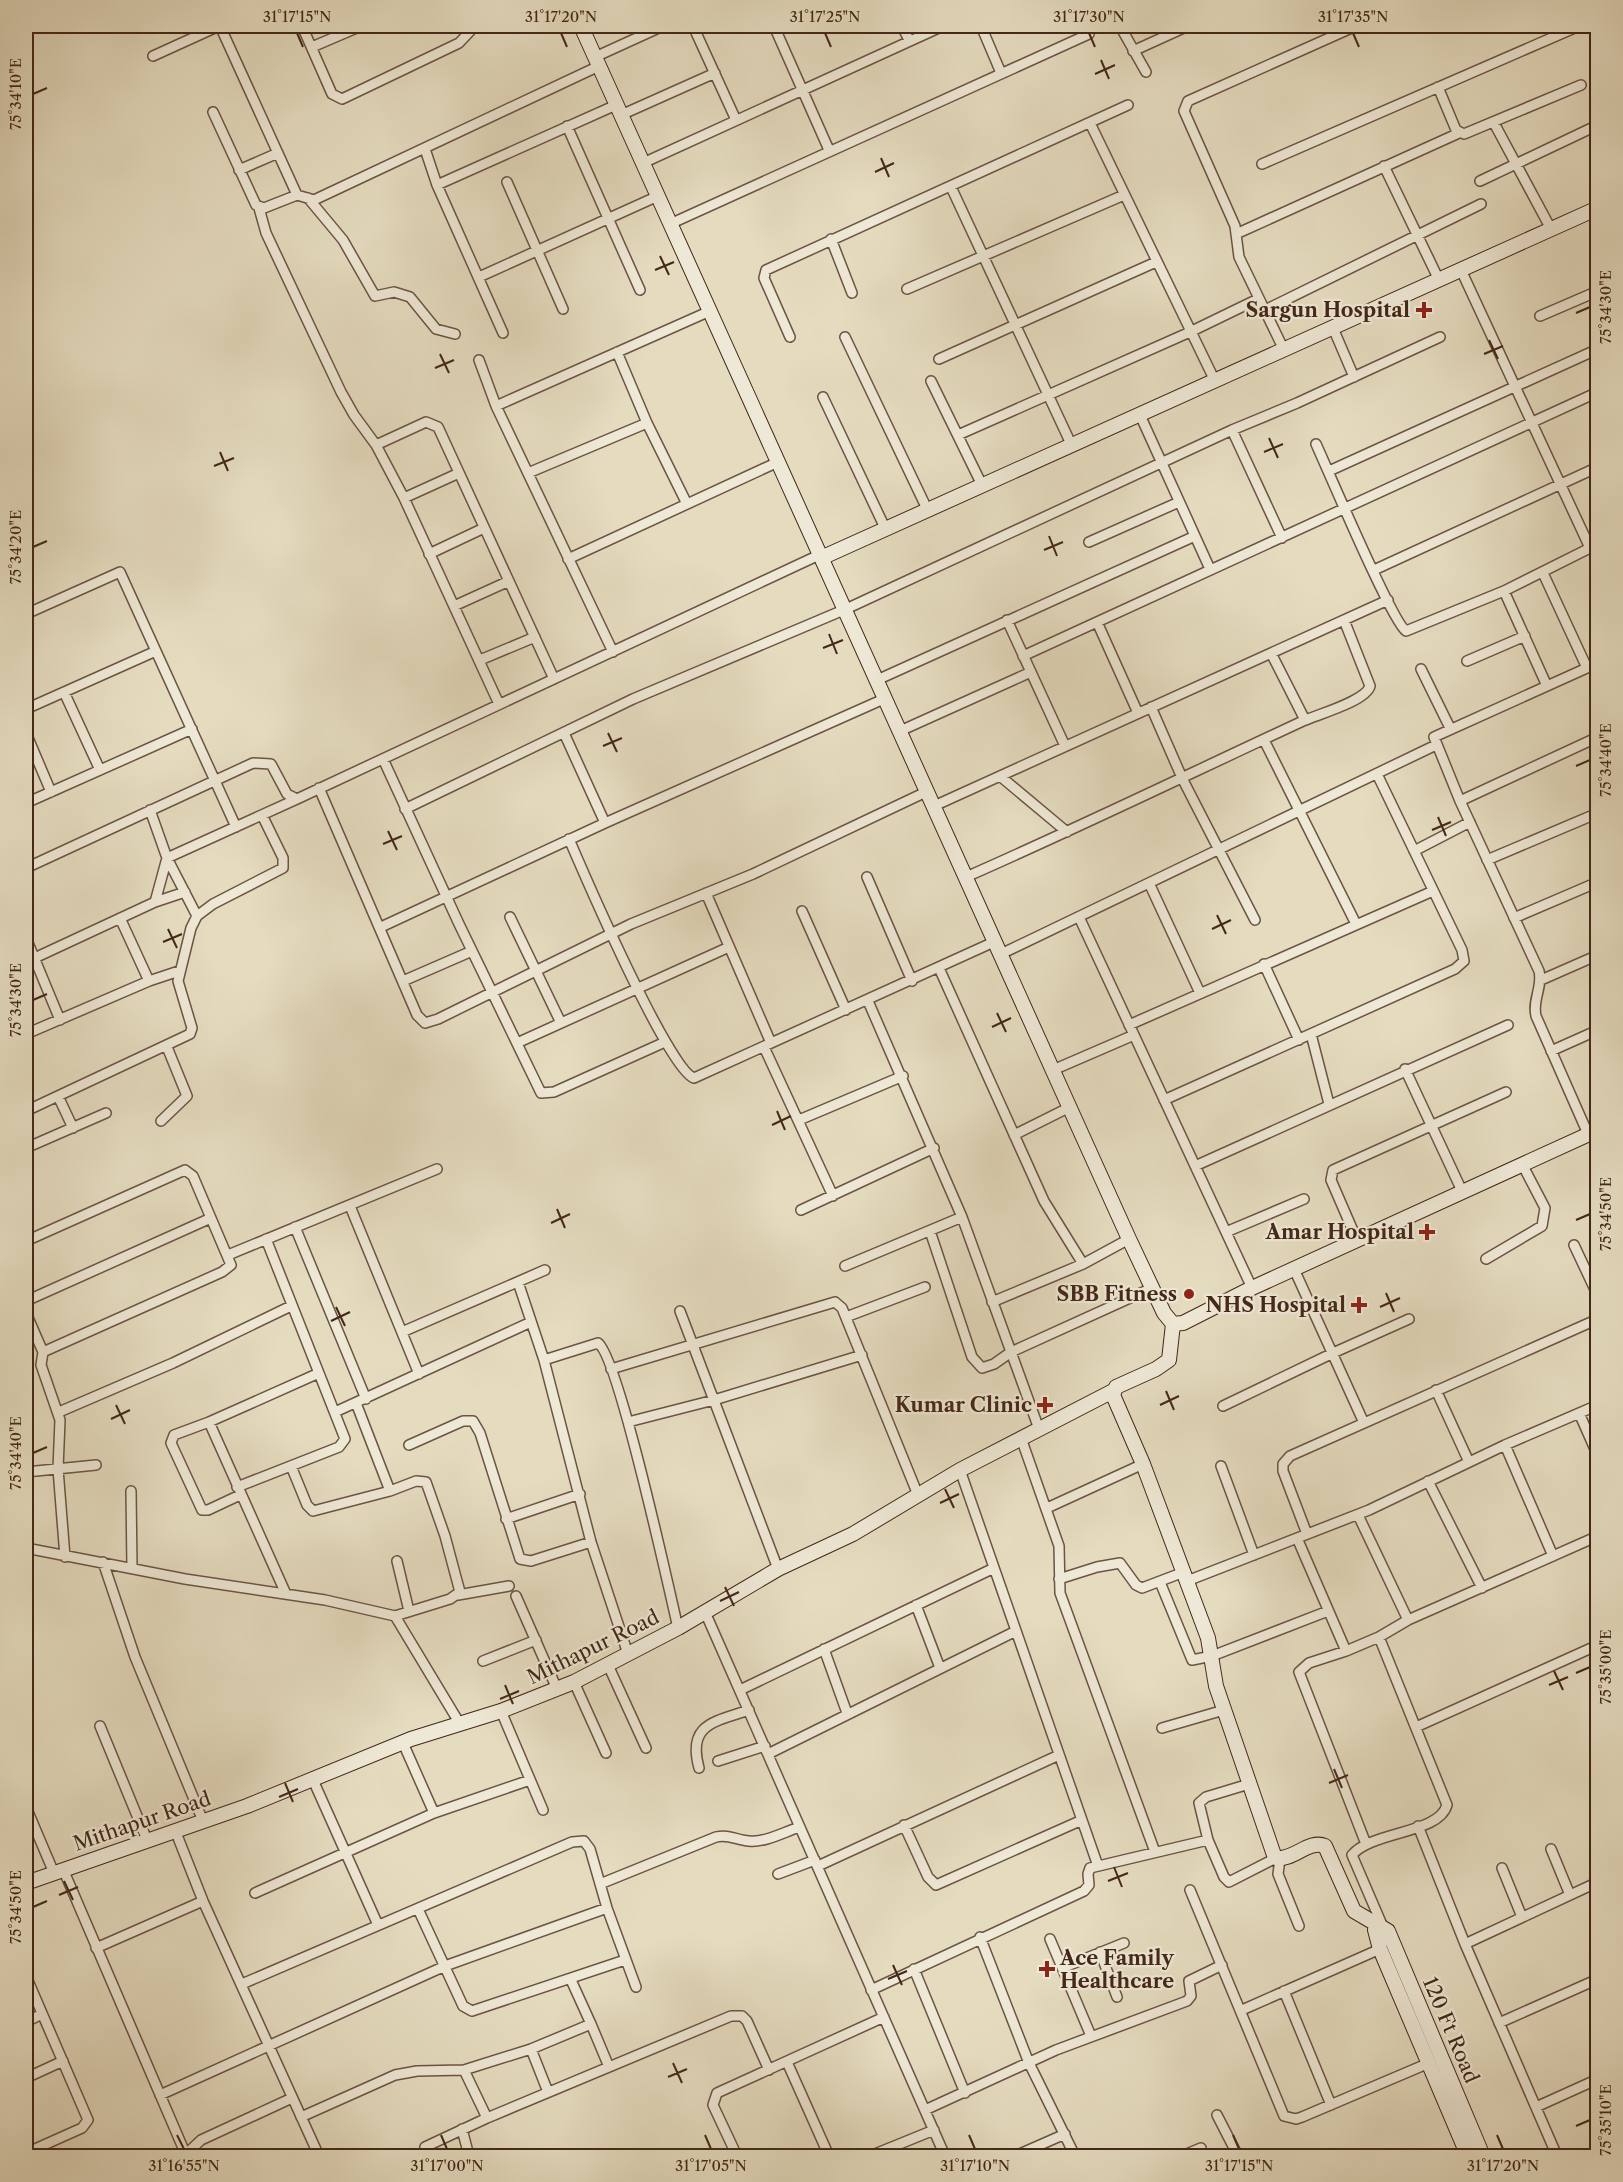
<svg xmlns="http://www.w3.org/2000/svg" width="1623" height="2182" font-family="'Libre Caslon Text',serif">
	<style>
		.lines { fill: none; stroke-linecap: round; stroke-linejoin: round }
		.street-casing { stroke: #6c5442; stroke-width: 12 }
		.secondary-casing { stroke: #432718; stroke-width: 16 }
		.street { stroke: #eee8d6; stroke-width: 9 }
		.secondary { stroke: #eee8d6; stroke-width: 14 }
		.ticks { fill: none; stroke: #432718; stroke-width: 2 }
		.poi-dot { fill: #8f2418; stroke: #eee8d6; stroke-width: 2 }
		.labels { text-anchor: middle; stroke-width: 4.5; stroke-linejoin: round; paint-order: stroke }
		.poi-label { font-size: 20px; font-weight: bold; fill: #432718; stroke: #eee8d6; text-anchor: end }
		.street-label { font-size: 20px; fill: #432718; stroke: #eee8d6 }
		.neatline { fill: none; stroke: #432718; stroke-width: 2 }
		.ticks-label { font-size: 15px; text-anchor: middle; fill: #432718 }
	</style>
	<rect width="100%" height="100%" fill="#e5dcc0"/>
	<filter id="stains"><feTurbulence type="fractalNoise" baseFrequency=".00333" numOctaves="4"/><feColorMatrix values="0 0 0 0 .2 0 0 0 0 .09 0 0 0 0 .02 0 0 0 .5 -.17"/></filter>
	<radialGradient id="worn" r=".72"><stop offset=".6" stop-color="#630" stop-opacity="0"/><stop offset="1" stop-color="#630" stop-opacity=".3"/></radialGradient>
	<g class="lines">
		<!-- street casing -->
		<g class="street-casing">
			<path id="street" d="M220,26L297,195L314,200L599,66
				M302,26L332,94L342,99L459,43L475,26
				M693,26L736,120
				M774,26L829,150
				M902,26L909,40
				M981,26L1001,73
				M1120,26L1146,72
				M312,47L361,26
				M1133,51L1188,26
				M153,56L219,26
				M595,57L663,26
				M1438,87L1456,130L1464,134L1581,85
				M213,112L256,205L264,208L297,195
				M621,115L715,73
				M1090,123L1215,381
				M1494,123L1551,229
				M567,126L640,290
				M425,149L437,185L503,333
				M643,163L943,26
				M1262,164L1579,26
				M1384,166L1439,280
				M239,170L278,153
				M1480,181L1598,125
				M507,182L563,309
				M437,185L616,105
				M951,187L1072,446
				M308,198L343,240L375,296L394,292L410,297L436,329L455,334
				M259,208L266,233L341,392L354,415L376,445L404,498L499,704
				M670,224L1089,34
				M1236,234L1459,133
				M831,239L852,293
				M1461,270L1590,548
				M479,277L658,196
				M907,289L1124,195
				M1263,311L1481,204
				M1540,316L1598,291
				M1333,328L1354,377
				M790,337L764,278L766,270L1128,105
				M845,337L928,511
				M1284,350L1239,257L1235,226L1184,111L1188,101L1356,26
				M617,352L647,423L687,504
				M939,359L1156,262
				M479,360L496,406L613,652
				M931,381L982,485
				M823,397L886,530
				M496,406L710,311
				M1140,415L1210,569
				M1232,430L1282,538
				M958,435L1190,332L1258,299
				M1316,444C1328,470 1392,622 1406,631L1504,591L1598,544
				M376,445L426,422L438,427L554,679
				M1329,471L1598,349
				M528,473L647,423
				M404,498L459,473
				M1089,542L1179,502
				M429,554L484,528
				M568,559L778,462
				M1374,570L1598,467
				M1543,573L1587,668
				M1504,591L1547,686
				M454,606L509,581
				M26,614L120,572L236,827
				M1007,620L1065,746
				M1097,622L1138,713
				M1271,653L1305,720
				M1023,656L1598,392
				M480,660L535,637
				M1467,661L1525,636
				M1421,669L1450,728
				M877,680L1195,536
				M64,692L100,770
				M1151,707L1183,780L1255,920
				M26,709L156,651
				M900,731L1031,672
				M26,733L51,792
				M564,733L605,823
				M1264,740L1356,924
				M383,759L459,924L541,1093L554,1092L665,1042
				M1000,776L1067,832
				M319,788L417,1015L425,1023L438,1019L631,924L753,874L928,791
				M1460,801L1598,737
				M26,803L192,729
				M934,806L1388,600
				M405,809L633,699L846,609L1232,430L1297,403L1440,337
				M150,810L167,858L197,916
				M569,839C584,874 669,1071 694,1078L996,941
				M1414,851L1470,822
				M1487,860L1598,813
				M26,868L253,763L271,764L287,794L297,799L819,555
				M867,877L912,981
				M966,877C1080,827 1191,773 1303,721C1319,714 1366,701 1370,686L1344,620
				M1149,883L1200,993
				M706,893L771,1043
				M155,902L185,892
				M802,911L846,1010
				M510,917L561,1023
				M1079,917L1252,1288
				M1514,918L1598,882
				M381,927L605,823L886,698
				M26,938L60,1020
				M1001,954L1436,745
				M26,962L155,902L167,858L297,799
				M1264,964L1299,1040
				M939,968L1044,1201L1083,1264
				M1541,980L1598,955
				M149,981L179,971
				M403,981L472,951
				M868,1001L962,1217L1039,1429
				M1129,1025L1433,891
				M26,1034L149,981L120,918
				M1311,1034L1329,1104
				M517,1043L729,947
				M764,1047L833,1196
				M1551,1051L1598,1030
				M1405,1069L1462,1191
				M1053,1070L1134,1035
				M58,1096L73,1128
				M1164,1100L1455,969L1464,961L1462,950L1377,774
				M26,1111L190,1034L192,1028L178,981L191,928L197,916L213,904L283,868V858L262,815
				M799,1120L903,1076
				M161,1121L187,1096L167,1047
				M1588,1134L1536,1016C1532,1000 1543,987 1539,971L1460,801L1434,737L1598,663
				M1014,1135L1070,1107
				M26,1148L106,1113
				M1195,1166L1508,1025
				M350,1206L419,1374
				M801,1210L934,1148
				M295,1227L366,1399
				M930,1231L972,1357L982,1368L994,1364L1011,1352L1152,1288
				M1226,1232L1304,1199
				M1357,1240L1331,1180L1333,1170L1506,1092
				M26,1241L185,1170L193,1176L231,1265L222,1272L43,1352L26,1313
				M1574,1245L1598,1296
				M228,1255L437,1169
				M1486,1259L1542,1226L1545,1208L1522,1164
				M845,1266L962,1217
				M1294,1269L1364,1423
				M518,1282L544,1360L591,1542L628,1654
				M26,1301L211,1218
				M992,1302L1083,1264L1129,1239
				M680,1311L778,1569
				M846,1317L925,1287
				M402,1332L545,1270
				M43,1352L41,1365L60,1420L58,1469L65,1557
				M544,1360L598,1343C618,1356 669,1589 678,1628
				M611,1369L835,1302L842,1308L918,1495
				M1436,1390L1469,1462
				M356,1403L390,1491
				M1223,1406L1333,1353L1409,1319
				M59,1412L173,1363L291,1306
				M335,1412L531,1322
				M1579,1413L1598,1456
				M209,1422L174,1435L171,1443L202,1510H208L240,1495
				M628,1422L714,1400L862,1355
				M1021,1438L1059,1546L1060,1593L1155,1852
				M409,1445L463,1421H473L480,1433L520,1559L531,1561L591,1542
				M1505,1445L1553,1556
				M291,1466L307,1505L313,1511L390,1491L416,1481L426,1482L445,1536L460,1592L450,1599L395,1616
				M1221,1466L1254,1555
				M960,1470L1098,1866
				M26,1472L96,1465
				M1428,1481L1482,1588
				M237,1487L339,1447L345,1439L266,1239
				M131,1491L132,1568
				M1047,1508L1143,1464
				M1358,1515L1408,1620L1598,1536
				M506,1519L580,1494
				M1307,1534L1283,1471V1464L1290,1456L1598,1319
				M1297,1538L1346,1651L1309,1663L1299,1672L1366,1844
				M26,1548L185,1579L325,1600L395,1616L460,1724
				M397,1561L409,1611
				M103,1562L135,1657L203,1821
				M1059,1579L1097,1567L1120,1563L1136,1585L1142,1588L1184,1572
				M1187,1581L1369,1510L1505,1445L1598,1405
				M1160,1582L1192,1660L1212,1656L1328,1611
				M286,1594L209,1422L319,1373
				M458,1595L509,1586
				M516,1596L557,1689
				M916,1605L940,1668
				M705,1612L945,2156
				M1379,1637L1447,1805C1439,1834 1372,1831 1352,1855L1383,1927
				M824,1649L847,1713
				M1346,1651L1379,1637L1408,1620
				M483,1661L536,1640
				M608,1665L646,1748
				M574,1682L606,1753
				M740,1690L994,1568
				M501,1711L543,1810
				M100,1726L147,1840
				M1416,1727L1598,1645
				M1162,1728L1224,1710
				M403,1743L434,1813L530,1780
				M768,1754L1016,1631
				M718,1761L765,1746
				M699,1768C687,1724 714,1722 749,1710
				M313,1780L378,1925
				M26,1807L54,1873
				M904,1825L928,1877L936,1885L1082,1820
				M1418,1826L1465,1944L1557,2156
				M175,1830L203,1901L319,2156
				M1208,1840L1199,1803L1206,1797L1249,1784
				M1551,1849L1570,1895
				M1280,1859L1278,1874L1299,1926
				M818,1866L1059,1755
				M1502,1868L1522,1917
				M63,1869L186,2155
				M778,1874L815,1860
				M600,1884L716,1837C729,1834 736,1840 749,1841C765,1843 786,1831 800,1827
				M1190,1890L1284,2116L1296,2119L1302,2117L1429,2063
				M255,1893L434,1813
				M418,1909L463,2006L472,2011L625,1960
				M980,1937L1029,2063L1075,2156
				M1050,1939L1091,2036
				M1465,1944L1598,1882
				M96,1948L203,1901
				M1100,1952L1117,1997
				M1062,1968L1124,1943
				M914,1969L965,2093
				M26,1976L88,2120L82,2128L26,2153
				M571,1980L591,2024
				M242,1984L572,1842L584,1841L590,1849L607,1908L636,1987
				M871,1990L1084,1891L1089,1885L1088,1874L1090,1868L1208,1840L1224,1877L1229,1882L1276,1858
				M1284,1991L1331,2105
				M1242,2010L1380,1949
				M26,2022L42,2014
				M1499,2023L1598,1979
				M531,2049L548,2092
				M787,2062L829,2156
				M464,2070L487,2118
				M26,2078L63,2061
				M160,2095L445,1966L607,1908
				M1536,2107L1598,2079
				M925,2110L1056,2050L1187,2001L1191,1996L1189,1981L1222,1965
				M1217,2115L1238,2156
				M301,2117L395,2075L417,2071L464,2070L531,2049L591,2024L609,2067
				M462,2129L469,2156
				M425,2147L487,2118L731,2016H742L747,2021L769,2070
				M184,2156L201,2140L292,2098
				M737,2156L713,2105L717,2093L884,2017
				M870,2156L934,2130
				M1015,2156L1065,2134
				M1182,2156L1201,2148"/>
		</g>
		<!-- secondary casing -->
		<g class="secondary-casing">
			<path id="secondary" d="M581,26L1129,1239L1164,1313L1173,1324L1169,1360L1156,1369L1116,1387L1113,1395L1143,1464L1208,1638L1216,1686L1274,1855L1276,1858C1293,1861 1309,1839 1325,1846L1354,1911L1388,1931L1483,2156
				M821,558L1598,208
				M1173,1324L1183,1323L1252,1288L1598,1130
				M26,1883L247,1806L411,1739L501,1711L574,1682L678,1628L778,1569L853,1534L960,1470L1113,1391
				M1376,1924L1375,1930L1380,1949L1468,2156"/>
		</g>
		<!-- street -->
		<use href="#street" class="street"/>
		<!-- secondary -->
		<use href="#secondary" class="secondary"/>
	</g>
	<!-- ticks -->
	<path class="ticks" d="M297,33L303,47M561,33L567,47M825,33L831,47M1089,33L1095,47M1353,33L1359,47M1101,60L1109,79M1095,74L1115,65M33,94L47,88M881,158L889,177M875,172L894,163M660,256L669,275M655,270L674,262M1576,313L1590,307M1489,340L1498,359M440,354L449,373M1484,354L1503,346M435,368L454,360M1269,438L1278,458M220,452L228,471M1264,452L1283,444M214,466L234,458M1049,536L1057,556M33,547L47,541M1044,550L1063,542M829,634L837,654M823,648L843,640M608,733L617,752M603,746L622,738M1576,766L1590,760M1438,817L1446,836M1432,830L1451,822M388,831L397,850M383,844L402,836M1217,915L1226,934M168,929L177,948M1212,929L1231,920M163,942L182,934M33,1000L47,994M997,1013L1006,1032M992,1027L1011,1018M777,1111L785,1130M772,1125L791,1116M557,1209L565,1228M1576,1220L1590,1214M551,1223L570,1214M1386,1293L1394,1312M336,1307L345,1326M1380,1307L1400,1298M331,1321L350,1312M1166,1391L1174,1410M116,1405L125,1424M1160,1405L1179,1396M111,1419L130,1410M33,1453L47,1447M945,1489L954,1508M940,1503L959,1494M725,1587L734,1606M720,1601L739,1592M1554,1671L1563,1690M1576,1673L1590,1667M505,1685L513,1704M1549,1685L1568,1677M500,1699L519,1691M1334,1769L1342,1788M285,1783L293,1802M1329,1783L1348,1775M279,1797L298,1789M1114,1867L1122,1887M64,1881L73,1900M1108,1881L1128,1873M59,1895L78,1887M33,1907L47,1901M893,1965L902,1985M888,1979L907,1971M673,2063L682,2083M668,2077L687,2069M1576,2126L1590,2120M177,2135L184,2149M441,2135L447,2149M705,2135L711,2149M969,2135L975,2149M1233,2135L1239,2149M1497,2135L1503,2149"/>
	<!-- markers -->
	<g class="poi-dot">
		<path d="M1421 301h6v6h6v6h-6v6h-6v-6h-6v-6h6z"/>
		<path d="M1424 1223h6v6h6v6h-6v6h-6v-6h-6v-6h6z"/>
		<circle cx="1189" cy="1294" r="6"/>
		<path d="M1356 1296h6v6h6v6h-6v6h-6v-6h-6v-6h6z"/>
		<path d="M1042 1396h6v6h6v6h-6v6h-6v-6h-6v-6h6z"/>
		<path d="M1044 1960h6v6h6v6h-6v6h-6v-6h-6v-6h6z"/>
	</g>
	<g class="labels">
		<!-- poi labels -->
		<g class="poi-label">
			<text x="1410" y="317">Sargun Hospital</text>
			<text x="1414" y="1239">Amar Hospital</text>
			<text x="1177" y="1301">SBB Fitness</text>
			<text x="1346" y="1312">NHS Hospital</text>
			<text x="1032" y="1412">Kumar Clinic</text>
			<text x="1060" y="1965" text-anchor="start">Ace Family<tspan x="1060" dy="23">Healthcare</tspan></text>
		</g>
		<!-- street labels -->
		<g class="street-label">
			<text transform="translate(593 1647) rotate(-26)" y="7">Mithapur Road</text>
			<text transform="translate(142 1821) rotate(-19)" y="7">Mithapur Road</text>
			<text transform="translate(1451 2030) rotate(67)" y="7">120 Ft Road</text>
		</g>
	</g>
	<!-- margin -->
	<rect width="1623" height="2182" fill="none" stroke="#e5dcc0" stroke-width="66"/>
	<rect x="33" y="33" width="1557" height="2116" class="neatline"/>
	<g class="ticks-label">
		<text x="297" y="22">31°17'15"N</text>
		<text x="561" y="22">31°17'20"N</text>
		<text x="825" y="22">31°17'25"N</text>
		<text x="1089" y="22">31°17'30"N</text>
		<text x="1353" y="22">31°17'35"N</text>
		<text transform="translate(16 94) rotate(-90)" y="5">75°34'10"E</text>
		<text transform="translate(1606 307) rotate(-90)" y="5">75°34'30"E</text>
		<text transform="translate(16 547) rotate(-90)" y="5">75°34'20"E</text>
		<text transform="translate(1606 760) rotate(-90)" y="5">75°34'40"E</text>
		<text transform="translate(16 1000) rotate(-90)" y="5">75°34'30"E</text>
		<text transform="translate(1606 1214) rotate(-90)" y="5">75°34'50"E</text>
		<text transform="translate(16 1453) rotate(-90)" y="5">75°34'40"E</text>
		<text transform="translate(1606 1667) rotate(-90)" y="5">75°35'00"E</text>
		<text transform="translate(16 1907) rotate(-90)" y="5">75°34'50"E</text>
		<text transform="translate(1606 2120) rotate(-90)" y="5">75°35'10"E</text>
		<text x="184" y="2171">31°16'55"N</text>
		<text x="447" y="2171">31°17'00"N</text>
		<text x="711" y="2171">31°17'05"N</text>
		<text x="975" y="2171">31°17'10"N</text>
		<text x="1239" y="2171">31°17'15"N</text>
		<text x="1503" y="2171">31°17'20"N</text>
	</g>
	<rect width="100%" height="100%" filter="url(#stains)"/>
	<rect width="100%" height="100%" fill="url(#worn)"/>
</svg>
